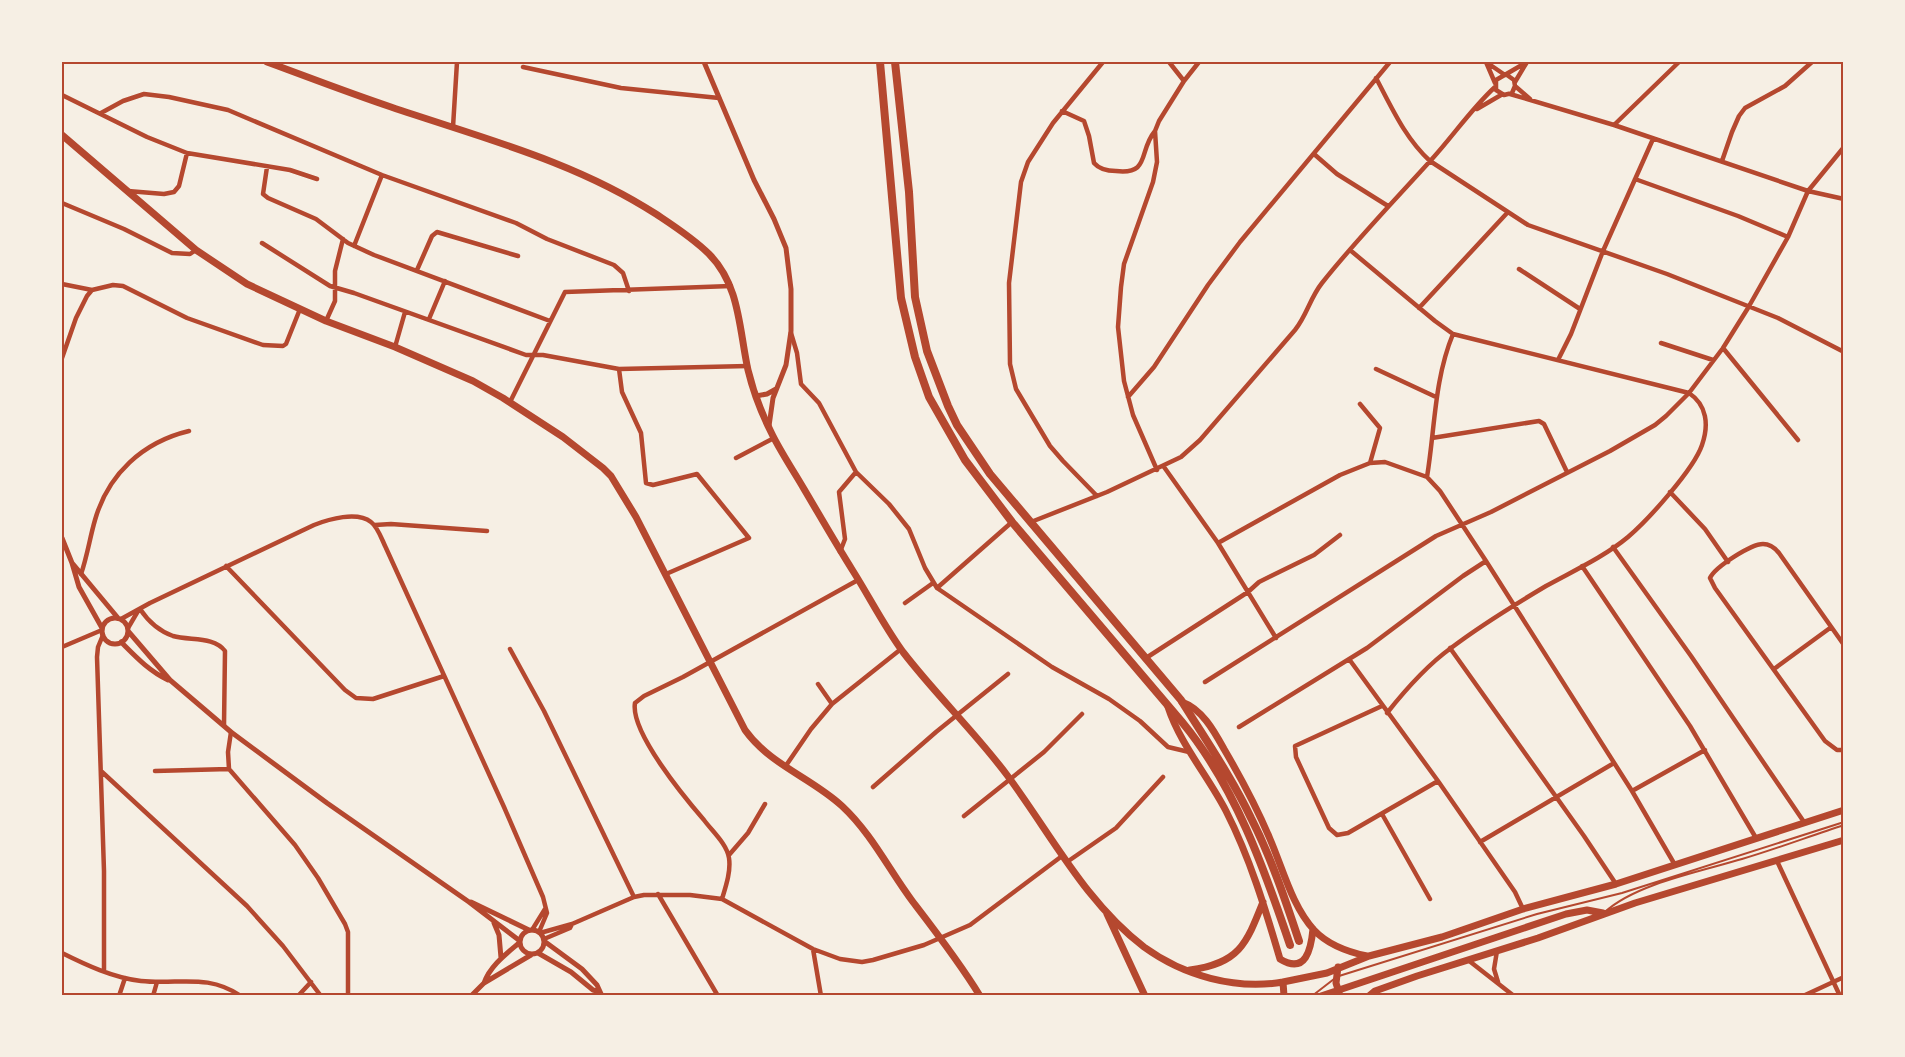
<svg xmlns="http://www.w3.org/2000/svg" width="1905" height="1057" font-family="'Work Sans',sans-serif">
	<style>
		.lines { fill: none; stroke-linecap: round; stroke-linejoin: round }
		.service { stroke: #b5482f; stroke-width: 2 }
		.minor { stroke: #b5482f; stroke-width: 4.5 }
		.tertiary { stroke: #b5482f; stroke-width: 5 }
		.primary { stroke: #b5482f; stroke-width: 7 }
		.trunk { stroke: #b5482f; stroke-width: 8 }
		.neatline { fill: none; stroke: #b5482f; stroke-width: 2 }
	</style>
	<rect width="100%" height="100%" fill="#f6efe4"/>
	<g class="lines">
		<!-- service -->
		<path class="service" d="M1605,912C1635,884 1702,871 1742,859C1776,849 1810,836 1844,825
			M1339,976L1537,914L1622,893L1844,822
			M1312,996L1334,979"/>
		<!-- minor -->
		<path class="minor" d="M1169,62L1184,81
			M1486,62L1495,83
			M1486,62L1505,75
			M523,67L621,88L719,98
			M1507,75L1514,80L1515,86L1512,93L1504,95L1496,90V80L1527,62
			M1376,78C1392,108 1405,138 1430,161L1528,225L1667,274L1778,318L1844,352
			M1515,82L1527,62
			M1515,86L1530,99
			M1510,94L1614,125L1808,191L1844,199
			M62,95L147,137L187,153L290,170L317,179
			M1477,109L1501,95
			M1062,111L1084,121L1089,136L1094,163C1100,170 1108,171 1116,171C1151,175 1138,151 1155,131
			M101,113L123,101L144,94L169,97L228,110L382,175L516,223L547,239L614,265L623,273L629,291
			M1614,125L1679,62
			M453,127L457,62
			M1314,154L1337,174L1388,206
			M1722,161L1732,132L1739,116L1745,108L1785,86L1812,62
			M267,167L263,194L268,198L316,219L348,243L374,255L550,321
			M1635,179L1738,216L1788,237
			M128,191L164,194L174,192L179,186L187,153
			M62,203L124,229L172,253L190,254L196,250
			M262,243L330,286L354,293L526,355H543L619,369L748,366
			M354,246L382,175
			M1350,250L1435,321L1453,334L1689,393C1707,405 1709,425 1702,445C1694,469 1648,520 1628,537C1604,557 1573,571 1546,586C1514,605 1481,625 1451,648C1426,666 1406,689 1387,713
			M1519,269L1580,309
			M417,270L432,236L437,232L518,256
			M62,284L92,290
			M1419,308L1508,212
			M429,319L445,281
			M326,321L335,301V271L343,239
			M791,333L797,353L801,384L819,403L856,472L889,504L909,529L925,568L937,588L1052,667L1109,699L1140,721L1168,747L1189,752
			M1661,343L1713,360
			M395,347L405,312
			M1723,348L1798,440
			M62,358L76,318L87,296L92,290L113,285L123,286L187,318L263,345L283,346L286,344L300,309
			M1558,360L1571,334L1603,251L1653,139
			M619,369L622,392L641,433L646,483L653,485L697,474L749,538L666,574
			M1376,369L1436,397
			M1128,397L1154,367L1208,285L1240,242L1390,62
			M510,402L565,292L731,286
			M1360,404L1380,428L1370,463
			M1432,438L1539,421L1544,424L1567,472
			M736,458L774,438
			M1164,467L1218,543L1276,638
			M1157,470L1133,415L1124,381L1118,327L1121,287L1124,264L1153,182L1157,162L1155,131L1159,121L1184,81L1199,62
			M1427,477C1435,429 1434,380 1453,334
			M1670,492L1705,529L1728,562
			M1097,496L1063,461L1050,446L1016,389L1010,364L1009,283L1021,182L1028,162L1053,123L1103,62
			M1031,522L1107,492L1181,457L1200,440L1295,330C1307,315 1310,298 1322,283C1356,240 1395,200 1432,159C1453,136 1472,108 1495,87
			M375,525L391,524L487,531
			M1218,543L1340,475L1370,463L1385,462L1427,477L1440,491L1486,561L1632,791L1675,865
			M1613,547L1691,656L1804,822
			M840,552L845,539L839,492L856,472
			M226,566L345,690L356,698L373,699L444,676
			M1582,566L1690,726L1756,838
			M81,574C87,557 90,537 95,520C108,474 143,442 189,431
			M937,588L1012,522
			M905,603L933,583
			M140,609C148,621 159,631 173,636C190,641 214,636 225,651L224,725
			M121,619L150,603L314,525C329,519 357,511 371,522C378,527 382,540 386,548L504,807L543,897L547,913L539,932
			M128,628L138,611
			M103,635L98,647L97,657L104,871V970
			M1844,645L1779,553C1775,548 1770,544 1763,544C1751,544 1715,567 1710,578L1715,588L1825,741L1837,750H1844
			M62,647L102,630
			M1450,648L1584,836L1616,884
			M510,649L544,711L634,897
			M1146,658L1248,592L1259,582L1314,555L1340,535
			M1349,659L1438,781L1515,892L1523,909
			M1774,669L1830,628
			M1205,682L1436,536L1491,512L1610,451L1655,425L1666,416L1689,393L1723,348L1748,308L1788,237L1808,191L1844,147
			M818,684L832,704
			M1382,706L1295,746L1296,757L1329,828L1337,835L1348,833L1438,781
			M1239,727L1367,648L1463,576L1486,561
			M231,732L228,752L229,769L295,845L318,878L345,924L348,932V996
			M785,767L811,729L832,704L901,649
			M101,771L247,906L283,946L321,996
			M155,771L229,769
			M873,787L936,732L1008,674
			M1632,791L1705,750
			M1382,814L1430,899
			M964,816L1044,752L1082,714
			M1480,842L1614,763
			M729,855L748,833L765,804
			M1777,861L1840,996
			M1067,862L1116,828L1163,777
			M658,894L718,996
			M722,899C726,886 731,871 729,858C727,844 712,831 704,820C685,798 630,732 635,703L644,696L683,677L858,580
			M532,930L545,909
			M540,933L572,924L634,897L644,895H690L722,899L813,949L840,959L862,962L873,960L924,945L970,925L1062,856
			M544,939L570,928L572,924
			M813,949L821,996
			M1497,951L1494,969L1498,982
			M62,953C86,965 114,978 141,981C179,985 207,973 241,996
			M1468,960L1514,996
			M119,996L125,978
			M153,996L157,982
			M298,996L311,982
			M1803,996L1844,977"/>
		<!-- tertiary -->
		<path class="tertiary" d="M704,62L754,180L774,219L786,248L791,289V331L786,365L773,398L769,426
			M756,396L767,394L776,389
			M62,538L72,563L79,587L102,628
			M73,564L118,618
			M102 631a13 13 0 1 1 26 0a13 13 0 1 1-26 0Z
			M128,631L170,680L231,732L327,803L469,902L520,941
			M121,642C136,657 149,671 168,680
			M471,902L529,930
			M494,923L499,935L501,958
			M520 942a12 12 0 1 1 24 0a12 12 0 1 1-24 0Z
			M544,941L582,969L597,985L602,996
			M538,953L571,972L593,990L600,992
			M484,983C490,966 506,954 519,943
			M471,996L484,983L531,955"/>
		<!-- primary -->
		<path class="primary" d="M267,62C308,77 349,93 391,107C482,138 574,161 656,214C674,226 693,238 709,254C740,285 739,329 748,370C753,391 761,412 771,432C780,451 793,470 804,489C820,516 836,544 853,571C870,598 884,626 903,652C936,695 975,732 1007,775C1051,834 1085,902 1144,947C1184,976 1235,990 1283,982
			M62,135L196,250L247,284L326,321L395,347L473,381L503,398L563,437L603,468L611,476L636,517L745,730C770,765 812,778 842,806C872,834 889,870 913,902C936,932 960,963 980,996
			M1182,702C1202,709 1214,731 1224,749C1241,778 1257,808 1270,839C1283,869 1292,906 1314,930C1328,945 1348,952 1367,956
			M1168,707C1180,744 1208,776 1226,811C1250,858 1265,908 1280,959C1306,975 1311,949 1313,929
			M1107,914L1145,996
			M1338,967L1336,983L1340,996
			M1190,970C1239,963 1246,945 1263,902
			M1284,996L1283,982L1327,973L1369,956L1442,937L1523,909L1616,884L1844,810
			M1321,996L1566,914L1587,910L1603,913
			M1369,996L1375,991L1417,976L1538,938L1635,903L1844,840"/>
		<!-- trunk -->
		<path class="trunk" d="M880,62L901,298L915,357L929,397L965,460L1012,522L1182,722C1235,786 1264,868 1290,945
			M895,62L909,192L915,297L927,351L948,406L957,425L990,474L1181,700C1205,739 1231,776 1251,818C1271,857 1285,899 1299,941"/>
	</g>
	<!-- border -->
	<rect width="1905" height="1057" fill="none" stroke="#f6efe4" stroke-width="126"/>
	<rect x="63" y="63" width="1779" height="931" class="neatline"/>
</svg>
